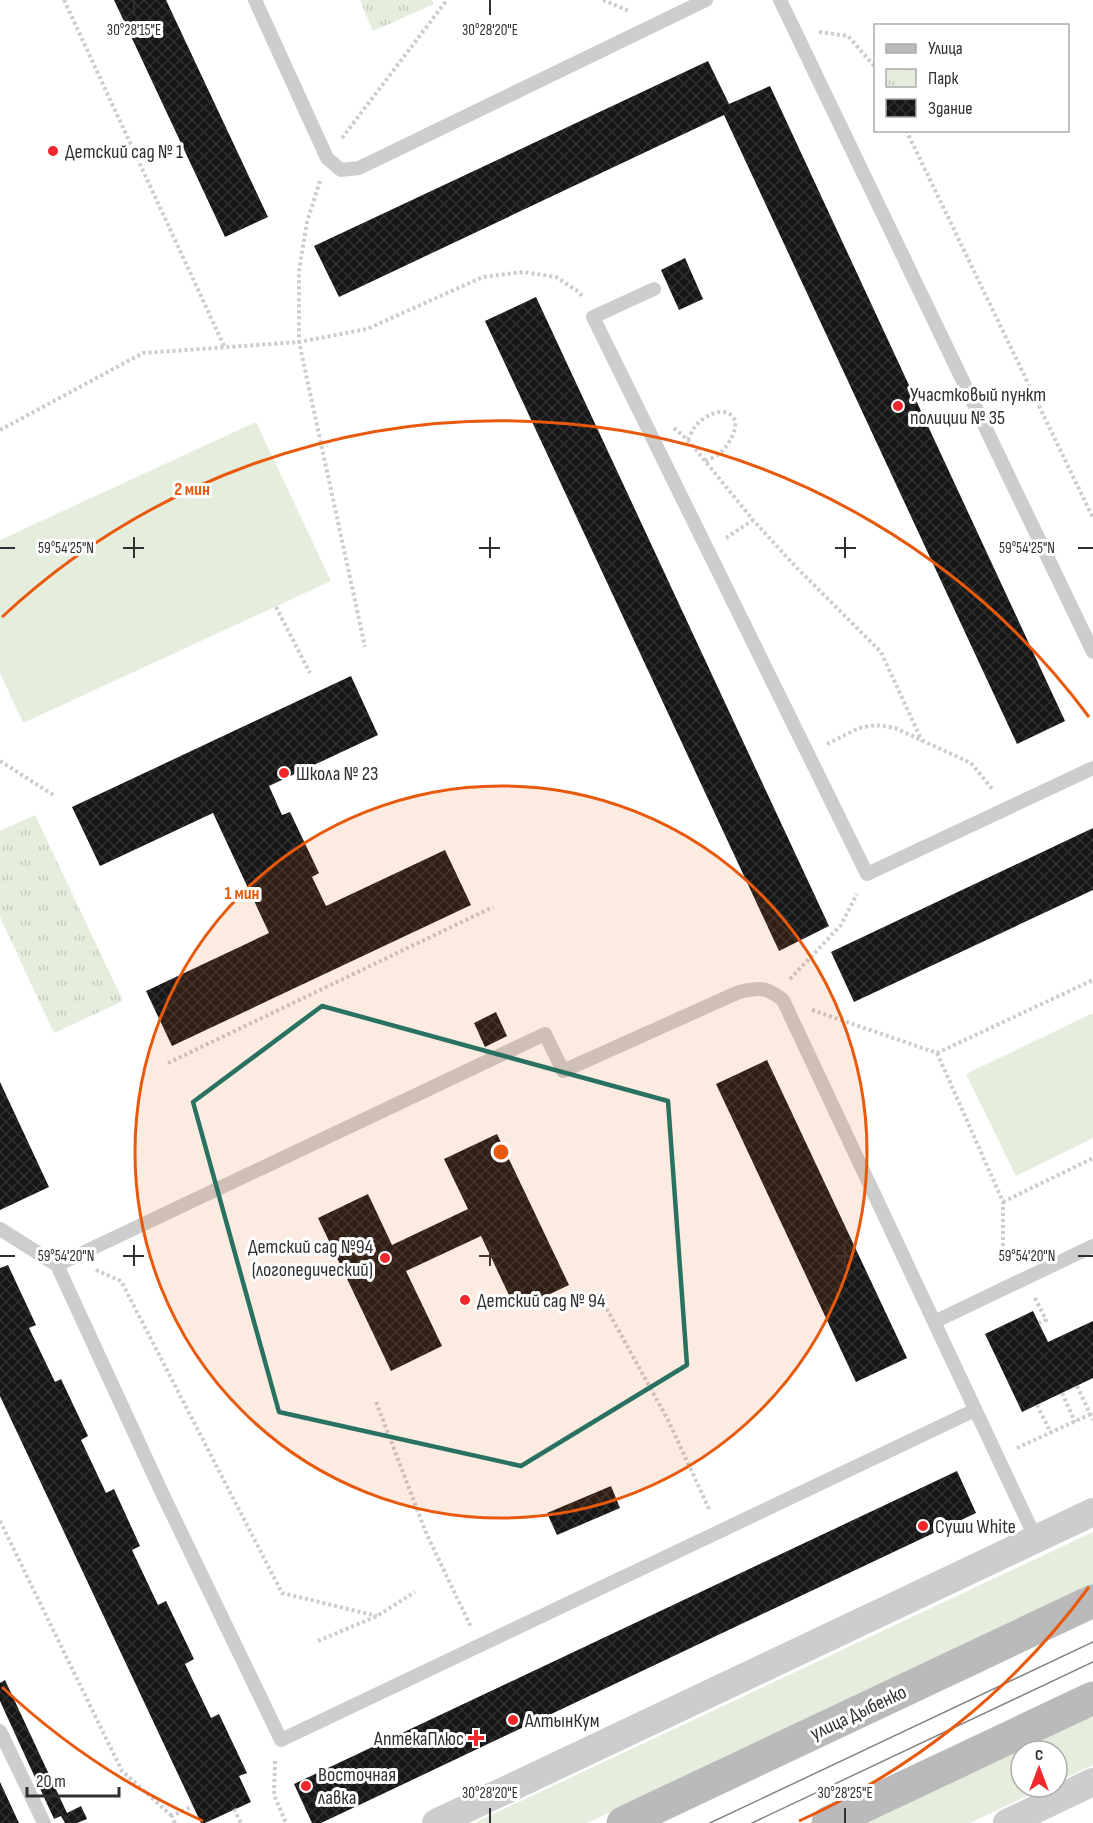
<svg xmlns="http://www.w3.org/2000/svg" width="1093" height="1823" font-family="'Sofia Sans Condensed',sans-serif">
	<style>
		.green { fill: #e5eedd }
		.park { fill: url(#park-tufts) }
		.building { fill: url(#building-cross-hatch) }
		.lines { fill: none; stroke-linecap: round; stroke-linejoin: round }
		.path { stroke: #cdcdcd; stroke-width: 4; stroke-dasharray: 3 3; stroke-linecap: butt }
		.lane { stroke: #cdcdcd; stroke-width: 14 }
		.street { stroke: #cdcdcd; stroke-width: 28 }
		.secondary { stroke: #bababa; stroke-width: 33 }
		.tram { stroke: #858585; stroke-width: 1.5 }
		.marked { fill: none; stroke: #0f766e; stroke-width: 4.5; stroke-linejoin: round }
		.ticks { fill: none; stroke: #303030; stroke-width: 2 }
		.ring { fill: none; stroke: #e8590c; stroke-width: 3 }
		.poi-dot { fill: #f2272b; stroke: #fff; stroke-width: 2 }
		.labels { text-anchor: middle; stroke-width: 6; stroke-linejoin: round; paint-order: stroke }
		.poi-label { font-size: 20px; fill: #303030; stroke: #fff; text-anchor: start }
		.street-label { font-size: 20px; fill: #303030; stroke: #fff }
		.ticks-label { font-size: 15px; text-anchor: middle; fill: #303030; stroke: #fff; stroke-width: 6; stroke-linejoin: round; paint-order: stroke }
		.centre { fill: #e8590c; stroke: #fff; stroke-width: 3 }
		.ring-label { font-size: 18px; text-anchor: middle; font-weight: bold; fill: #e8590c; stroke: #fff; stroke-width: 6; stroke-linejoin: round; paint-order: stroke }
	</style>
	<defs>
		<pattern id="park-tufts" width="24" height="20" patternUnits="userSpaceOnUse" patternTransform="scale(1.5)"><rect width="24" height="20" fill="#e5eedd"/><path d="M3 7l-1-3M5 7V3M7 7l1-3M15 17l-1-3M17 17v-4M19 17l1-3" fill="none" stroke="#c5ccbe"/></pattern>
		<pattern id="building-cross-hatch" width="8" height="8" patternUnits="userSpaceOnUse" patternTransform="scale(1.5)"><rect width="8" height="8" fill="#171717"/><path d="M0 0l8 8M0 8l8-8" fill="none" stroke="#303030"/></pattern>
	</defs>
	<rect width="100%" height="100%" fill="#fff"/>
	<!-- green -->
	<path class="green" d="M256,422L331,581L23,723L0,673V540Z
		M1093,1013V1138L1016,1176L966,1074Z
		M1093,1532V1584L587,1823H474Z
		M1093,1714V1765L1057,1782V1751H1021V1787H1046L970,1823H861Z"/>
	<!-- park -->
	<path class="park" d="M360,0H432L434,4L373,31Z
		M35,815L123,1001L54,1033L0,917V831Z"/>
	<!-- building -->
	<path class="building" d="M114,0H166L268,217L225,237Z
		M708,61L729,104L770,86L1065,721L1017,744L724,115L339,297L314,246Z
		M685,258L703,299L679,310L661,270Z
		M536,297L829,926L779,951L485,321Z
		M351,676L378,735L269,786L282,815L290,812L319,873L312,877L326,906L445,850L471,905L172,1046L146,991L269,933L213,813L100,866L72,807Z
		M1093,828V890L854,1002L831,952Z
		M496,1012L507,1036L485,1047L474,1023Z
		M767,1060L907,1358L856,1382L716,1084Z
		M0,1082L49,1187L0,1210Z
		M497,1134L569,1285L516,1310L481,1236L406,1271L442,1346L391,1371L318,1218L368,1194L392,1245L468,1209L444,1159Z
		M8,1265L36,1325L29,1328L55,1382L61,1379L88,1436L81,1440L106,1493L114,1489L140,1546L132,1550L158,1605L166,1601L194,1659L185,1664L211,1718L219,1714L247,1773L239,1776L251,1802L205,1823H201L0,1396V1268Z
		M1033,1311L1048,1342L1093,1321V1378L1022,1412L985,1334Z
		M957,1471L976,1513L374,1798L321,1823H312L294,1784Z
		M611,1486L620,1508L557,1535L547,1513Z
		M5,1680L67,1813L81,1806L87,1819L77,1823H65L61,1816L54,1819L0,1701V1683Z
		M0,1782L19,1823H0Z"/>
	<g class="lines">
		<!-- path -->
		<path class="path" d="M64,0L225,348
			M603,0L629,11
			M819,32L848,36L876,68
			M906,130L1093,518
			M342,138L447,0
			M320,181L307,222L299,271V342L365,647
			M674,428L688,440L753,520L795,566L881,652L922,741
			M0,430L143,353L299,342L367,329L483,277L523,272L556,277L579,292L583,298
			M688,440C690,436 692,431 694,428C701,418 720,406 731,415C742,424 729,445 721,452C717,456 710,459 705,461
			M726,538L753,520
			M276,607L310,673
			M827,744L859,728L876,725L895,728L971,763L993,790
			M0,761L55,796
			M790,979L841,925L857,894
			M812,1010L937,1053L1093,980
			M937,1053L1003,1202V1264
			M168,1063L493,907
			M1003,1202L1093,1158
			M96,1270L121,1281L282,1593L377,1616
			M598,1293L668,1420L710,1511
			M1035,1298L1046,1320L1039,1323
			M1077,1386L1093,1420
			M1062,1393L1075,1422
			M376,1402L427,1535L471,1627
			M1037,1405L1051,1433
			M1017,1448L1093,1413
			M0,1521L122,1771L172,1816
			M318,1641L377,1616L415,1592
			M275,1761L274,1795L286,1823
			M234,1809L241,1823
			M175,1823L172,1816L193,1806"/>
		<!-- lane -->
		<path class="lane" d="M255,0L327,158L341,170L359,168L706,0
			M780,0L1093,652
			M654,289L593,317L867,874L1093,768
			M0,1229L57,1265L163,1495L281,1740L975,1410
			M57,1265L545,1034L563,1071L739,992C760,987 766,987 783,1000L1036,1539
			M934,1322L1093,1246
			M0,1731L44,1823"/>
		<!-- street -->
		<path class="street" d="M436,1823L1093,1512
			M1007,1823L1093,1782"/>
		<!-- secondary -->
		<path class="secondary" d="M623,1823L1093,1601
			M828,1823L1093,1698"/>
		<!-- tram -->
		<path class="tram" d="M710,1823L1093,1642
			M752,1823L1093,1662"/>
	</g>
	<!-- marked area -->
	<path class="marked" d="M322,1006L668,1101L687,1365L521,1466L279,1412L193,1102Z"/>
	<!-- ticks -->
	<path class="ticks" d="M134,0V15M490,0V15M134,537V558M490,537V558M845,537V558M0,548H15M123,548H144M479,548H500M835,548H856M1078,548H1093M134,1245V1266M490,1245V1266M845,1245V1266M0,1256H15M123,1256H144M479,1256H500M835,1256H856M1078,1256H1093M490,1808V1823M845,1808V1823"/>
	<!-- distance rings -->
	<circle cx="501" cy="1152" r="366" fill="#e8590c" fill-opacity=".12"/>
	<g class="ring">
		<circle cx="501" cy="1152" r="366"/>
		<path d="M1089 1587A732 732 0 0 1 799 1821M203 1821A732 732 0 0 1 2 1687M2 617A732 732 0 0 1 1089 717"/>
	</g>
	<!-- markers -->
	<g class="poi-dot">
		<circle cx="53" cy="151" r="6"/>
		<circle cx="898" cy="406" r="6"/>
		<circle cx="284" cy="773" r="6"/>
		<circle cx="385" cy="1258" r="6"/>
		<circle cx="465" cy="1300" r="6"/>
		<circle cx="923" cy="1526" r="6"/>
		<circle cx="513" cy="1720" r="6"/>
		<path d="M473 1729h6v6h6v6h-6v6h-6v-6h-6v-6h6z"/>
		<circle cx="306" cy="1786" r="6"/>
	</g>
	<g class="labels">
		<!-- poi labels -->
		<g class="poi-label">
			<text x="65" y="158">Детский сад № 1</text>
			<text x="910" y="401">Участковый пункт<tspan x="910" dy="23">полиции № 35</tspan></text>
			<text x="296" y="780">Школа № 23</text>
			<text x="373" y="1253" text-anchor="end">Детский сад №94<tspan x="373" dy="23">(логопедический)</tspan></text>
			<text x="477" y="1307">Детский сад № 94</text>
			<text x="935" y="1533">Суши White</text>
			<text x="525" y="1727">АлтынКум</text>
			<text x="464" y="1745" text-anchor="end">АптекаПлюс</text>
			<text x="318" y="1781">Восточная<tspan x="318" dy="23">лавка</tspan></text>
		</g>
		<!-- street labels -->
		<g class="street-label">
			<text transform="translate(858 1712) rotate(-25)" y="7">улица Дыбенко</text>
		</g>
	</g>
	<g class="ticks-label">
		<text x="134" y="35">30°28'15"E</text>
		<text x="490" y="35">30°28'20"E</text>
		<text x="66" y="553">59°54'25"N</text>
		<text x="1027" y="553">59°54'25"N</text>
		<text x="66" y="1261">59°54'20"N</text>
		<text x="1027" y="1261">59°54'20"N</text>
		<text x="490" y="1798">30°28'20"E</text>
		<text x="845" y="1798">30°28'25"E</text>
	</g>
	<circle cx="501" cy="1152" r="9" class="centre"/>
	<g class="ring-label">
		<text x="192" y="495">2 мин</text>
		<text x="242" y="899">1 мин</text>
	</g>
	<!-- legend -->
	<rect x="874" y="24" width="195" height="108" fill="#ffffff" stroke="#acacac" stroke-width="1.5"/>
	<rect x="886" y="44" width="30" height="9" fill="#bababa" stroke="#acacac" stroke-width="1.5"/>
	<text x="928" y="54" font-size="18" fill="#303030">Улица</text>
	<rect x="886" y="69" width="30" height="18" fill="url(#park-tufts)" stroke="#acacac" stroke-width="1.5"/>
	<text x="928" y="84" font-size="18" fill="#303030">Парк</text>
	<rect x="886" y="99" width="30" height="18" fill="url(#building-cross-hatch)" stroke="#acacac" stroke-width="1.5"/>
	<text x="928" y="114" font-size="18" fill="#303030">Здание</text>
	<!-- north arrow -->
	<g transform="translate(1039 1769)"><circle r="28" fill="#ffffff" stroke="#acacac" stroke-width="1.5"/>
	<path d="M0-4.5L10 22L0 15L-10 22Z" fill="#f2272b"/>
	<text y="-9" font-size="16" font-weight="bold" text-anchor="middle" fill="#303030">С</text>
	</g>
	<!-- scale -->
	<path d="M27 1787v9h92v-9" fill="none" stroke="#303030" stroke-width="3"/>
	<text x="36" y="1787" font-size="18" fill="#303030" stroke="#ffffff" stroke-width="4.5" paint-order="stroke">20 m</text>
</svg>
